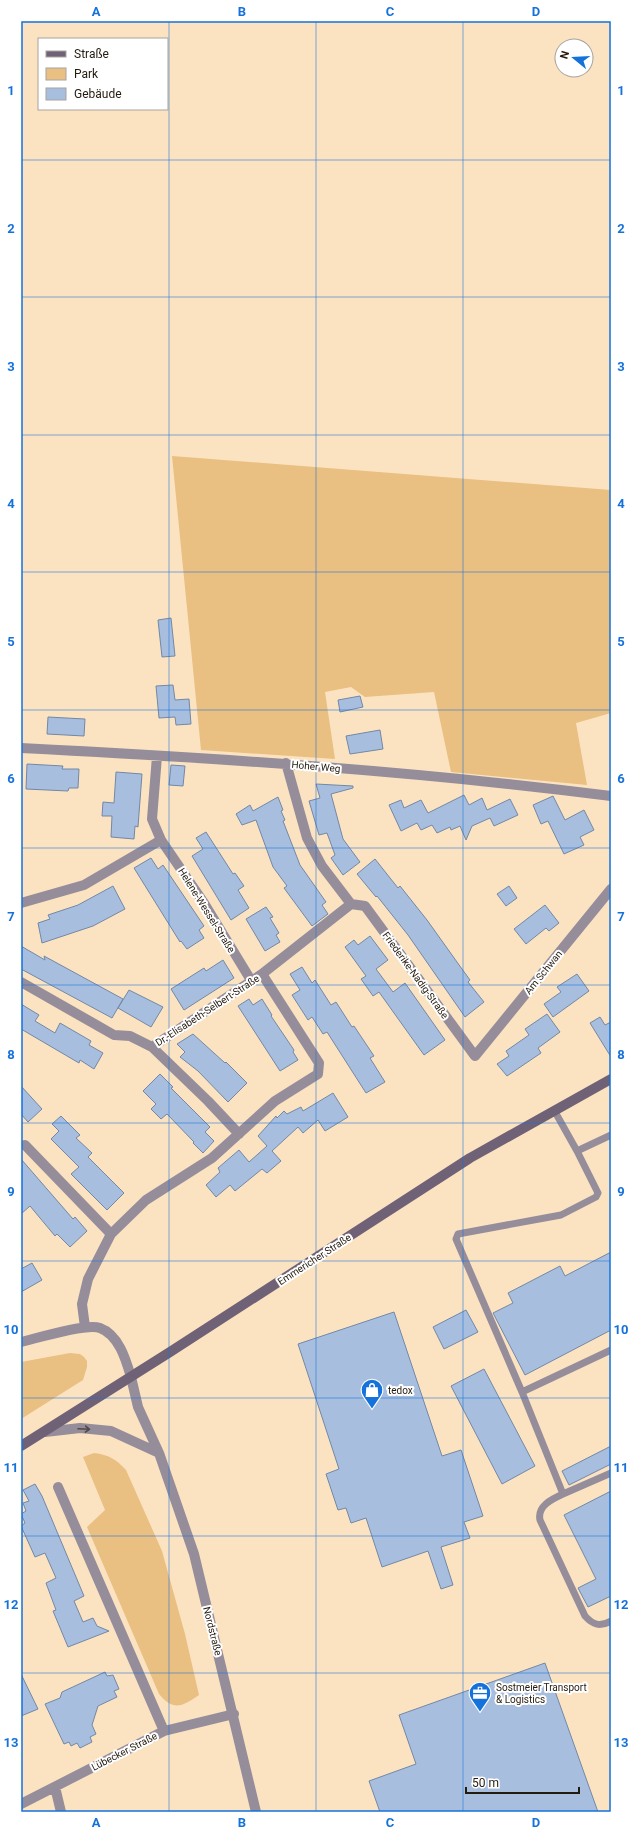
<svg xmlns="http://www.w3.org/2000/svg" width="632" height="1833" font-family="Roboto,sans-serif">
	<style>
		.green { fill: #eabf82 }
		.building { fill: #a7bede; stroke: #7388a6 }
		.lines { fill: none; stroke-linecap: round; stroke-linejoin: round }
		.service { stroke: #968d9b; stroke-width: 7 }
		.minor { stroke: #968d9b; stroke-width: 10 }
		.tertiary { stroke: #968d9b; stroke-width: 10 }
		.secondary { stroke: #706276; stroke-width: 10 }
		.oneway { stroke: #524947 }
		.grid { fill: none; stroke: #1572db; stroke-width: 1; stroke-opacity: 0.55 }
		.labels { text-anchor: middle; stroke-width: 4; stroke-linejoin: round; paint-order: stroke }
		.street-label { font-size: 10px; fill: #241b0f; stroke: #fff }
		.poi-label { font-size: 10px; fill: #241b0f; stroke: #fff; text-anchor: start }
		.neatline { fill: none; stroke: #1572db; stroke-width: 1.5 }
		.grid-label { font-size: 13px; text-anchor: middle; font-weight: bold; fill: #1572db }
	</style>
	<rect width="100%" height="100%" fill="#fbe3c1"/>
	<!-- green -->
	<path class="green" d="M172,456L611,490V713L576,723L587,785L451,772L434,692L365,697L351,687L325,692L335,759L201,750Z
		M70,1353L80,1354L84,1357L87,1361V1367L83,1380L21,1419V1362Z
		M94,1453C109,1455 116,1459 126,1470L162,1551L185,1634L199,1695C182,1707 173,1711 159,1694L87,1527L105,1510L83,1457Z"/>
	<!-- building -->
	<path class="building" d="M171,618L175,656L162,657L158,620Z
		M173,685L175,700L189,699L191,724L176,725L175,717L159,718L156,686Z
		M360,696L363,707L340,712L338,700Z
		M48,717L85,719L84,736L47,734Z
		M380,730L383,749L350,754L346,736Z
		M27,764L63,766L62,769H79L78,788H69L68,791L26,789Z
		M171,765L185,766L183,786L169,785Z
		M116,772L142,774L138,827L135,826L134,839L111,837L112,816H102L103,802L114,803Z
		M316,784L353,786V788L331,794L343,839L360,862L343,875L331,858L335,855L327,833L319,835L309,801L320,798Z
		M464,795L469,805L482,798L487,810L510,799L518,815L494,826L490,818L472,826L466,840L460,826L451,830L450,827L437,833L432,825L421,830L417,823L401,831L389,805L401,800L404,808L421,800L428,813Z
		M553,796L565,820L584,810L594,830L580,837L584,845L564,854L548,821L541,824L533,805Z
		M278,797L283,810L281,811L285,820L283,821L300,865L326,902L322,905L328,914L312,926L284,888L287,886L273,867L256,820L242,825L236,814L250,805L253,811Z
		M206,832L233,874L235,873L244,886L238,890L249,908L231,920L192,856L203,849L196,838Z
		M151,858L158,869L163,865L204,926L199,930L204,938L187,949L181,941L180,942L134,868Z
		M375,859L398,888L400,886L427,920L462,969L470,980L468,982L484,1002L465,1017L408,935L377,896L376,897L357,874Z
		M113,886L125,909L93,926L42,943L38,923L50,919L48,915L78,905Z
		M509,886L517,898L506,906L497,894Z
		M545,905L559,923L549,931L546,928L526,944L514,929Z
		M266,907L273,917L270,918L279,933L276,935L280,942L265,951L246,919Z
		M370,936L388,960L376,969L393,992L405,983L445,1040L424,1055L379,992L373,996L361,979L366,976L345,947L354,940L358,945Z
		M21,946L45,960L44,956L123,999L112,1018L21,969Z
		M223,960L234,978L184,1010L171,989L204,968L206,971Z
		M302,967L312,983L315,980L331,1005L336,1002L352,1027L354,1026L374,1056L370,1058L385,1082L366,1093L327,1032L323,1034L312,1017L308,1020L292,995L300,990L290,974Z
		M577,974L589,991L553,1017L544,1004L561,992L557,987Z
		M129,990L163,1007L151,1027L118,1008Z
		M249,999L253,1005L262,999L272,1015L271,1016L294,1050L293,1052L298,1060L280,1071L238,1006Z
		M21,1004L39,1015L35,1021L55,1033L60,1023L91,1041L89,1045L103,1053L94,1069L80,1060L79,1063L21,1029Z
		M547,1014L560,1032L538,1048L541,1053L507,1076L497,1064L509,1056L506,1051L529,1035L525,1029Z
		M600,1017L605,1025L611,1022V1057L590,1023Z
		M193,1034L225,1063L226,1062L247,1083L228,1102L198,1071L180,1057L185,1052L177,1044Z
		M160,1074L173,1087L171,1088L210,1127L205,1132L214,1141L203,1153L193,1143L194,1142L167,1114L161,1119L151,1109L156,1104L143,1091Z
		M21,1086L42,1109L28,1122L21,1114Z
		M333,1093L348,1117L325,1131L318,1120L303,1133L298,1127L272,1151L281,1161L267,1173L262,1169L235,1191L230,1185L216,1197L206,1185L220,1172L218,1168L239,1150L249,1162L267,1146L258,1136L276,1116L277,1118L284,1111L287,1114L301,1107L303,1111Z
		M61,1116L80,1135L76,1138L92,1153L88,1157L124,1193L107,1210L71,1174L79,1167L51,1139L59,1131L52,1124Z
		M21,1159L73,1219L75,1217L87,1231L70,1247L57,1234L55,1236L30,1206L21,1214Z
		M611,1252V1330L525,1375L493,1313L513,1303L508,1293L560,1266L565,1276Z
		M32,1263L42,1280L21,1292V1269Z
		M466,1310L478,1332L444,1349L433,1327Z
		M394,1312L442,1456L461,1450L483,1516L464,1522L470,1538L441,1547L453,1585L441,1589L428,1551L382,1567L366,1518L351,1523L346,1508L338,1510L326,1474L339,1469L298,1344Z
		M484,1369L535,1466L502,1484L451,1386Z
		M611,1446V1464L569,1485L562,1471Z
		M35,1484L42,1496L84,1596L74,1601L83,1622L93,1618L97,1626L109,1631L68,1647L53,1611L56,1610L46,1583L56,1578L45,1553L35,1557L21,1526L25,1523L21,1514L26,1511L23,1503L29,1501L23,1490Z
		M611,1491V1596L588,1607L578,1588L596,1579L564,1515Z
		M545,1663L598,1812H380L369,1781L416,1764L399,1715Z
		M105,1672L107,1676L113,1675L119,1689L114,1691L117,1697L98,1706L92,1725L96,1734L90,1737L92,1742L80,1748L77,1743L71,1746L69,1742L64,1744L45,1704L60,1698L62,1692Z
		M21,1674L38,1709L21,1716Z"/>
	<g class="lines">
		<!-- service -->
		<path class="service" d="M554,1110L577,1151L611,1135
			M577,1151L598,1193L596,1197L561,1215L458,1234L456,1239L522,1392L611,1350
			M522,1392L563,1494L611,1473
			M563,1494C552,1499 537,1506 540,1520L585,1616C593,1625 600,1627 611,1621"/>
		<!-- minor -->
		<path class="minor" d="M21,748C218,758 415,771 611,796
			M157,756L152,819L161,840L204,903L252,982
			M286,763L307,838L322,866L351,904
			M21,903L84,885L161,840
			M21,982L114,1035L130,1036L152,1047
			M239,1134L208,1101L152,1047L262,974L351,904L365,906L475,1056L611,889
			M25,1145L111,1234
			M85,1327L82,1304L88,1279L111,1234L146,1200L212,1158L275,1101L318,1074L319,1063L262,974
			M21,1342C38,1338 86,1323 100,1328C119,1335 126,1360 131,1377
			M58,1487L164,1731
			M55,1787L61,1812
			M21,1804L164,1731L234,1714"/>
		<!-- tertiary -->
		<path class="tertiary" d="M131,1377L138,1407L159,1453L194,1554L256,1812
			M45,1432L80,1428L111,1431L159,1453"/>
		<!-- secondary -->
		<path class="secondary" d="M21,1446L170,1352L470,1158L611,1079"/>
	</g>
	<!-- one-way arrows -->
	<defs><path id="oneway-shaft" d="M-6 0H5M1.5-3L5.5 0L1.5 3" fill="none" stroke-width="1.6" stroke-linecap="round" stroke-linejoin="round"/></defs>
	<use class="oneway" href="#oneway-shaft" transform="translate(84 1429) rotate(3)"/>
	<!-- grid -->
	<path class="grid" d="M169,21V1812M316,21V1812M463,21V1812M21,160H611M21,297H611M21,435H611M21,572H611M21,710H611M21,848H611M21,985H611M21,1123H611M21,1261H611M21,1398H611M21,1536H611M21,1673H611"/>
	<!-- icons -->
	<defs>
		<g id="shop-pin" transform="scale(1.15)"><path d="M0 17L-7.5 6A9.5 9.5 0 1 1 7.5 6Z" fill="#1572db" stroke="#fff"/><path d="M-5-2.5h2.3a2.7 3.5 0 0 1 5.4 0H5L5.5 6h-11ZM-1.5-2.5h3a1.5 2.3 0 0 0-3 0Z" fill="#fff"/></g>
		<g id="office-pin" transform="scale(1.15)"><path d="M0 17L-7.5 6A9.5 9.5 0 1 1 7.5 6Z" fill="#1572db" stroke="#fff"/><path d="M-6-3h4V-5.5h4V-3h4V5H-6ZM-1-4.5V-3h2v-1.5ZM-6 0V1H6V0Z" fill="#fff"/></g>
	</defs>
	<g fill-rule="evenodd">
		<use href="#shop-pin" x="372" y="1390"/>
		<use href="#office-pin" x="480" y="1693"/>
	</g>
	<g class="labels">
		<!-- street labels -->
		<g class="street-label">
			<text transform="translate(316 766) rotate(5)" y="4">Hoher Weg</text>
			<text transform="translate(207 910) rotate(58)" y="4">Helene-Wessel-Straße</text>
			<text transform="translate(543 972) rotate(-51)" y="4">Am Schwan</text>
			<text transform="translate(416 975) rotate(54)" y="4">Friederike-Nadig-Straße</text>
			<text transform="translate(207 1010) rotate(-33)" y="4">Dr.-Elisabeth-Selbert-Straße</text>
			<text transform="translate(314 1259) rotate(-33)" y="4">Emmericher Straße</text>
			<text transform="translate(213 1631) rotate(76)" y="4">Nordstraße</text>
			<text transform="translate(124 1751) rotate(-27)" y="4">Lübecker Straße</text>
		</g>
		<!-- poi labels -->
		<g class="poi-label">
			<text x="388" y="1394">tedox</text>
			<text x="496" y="1691">Sostmeier Transport<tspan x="496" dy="12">&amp; Logistics</tspan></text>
		</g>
	</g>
	<!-- border -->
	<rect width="632" height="1833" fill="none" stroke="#ffffff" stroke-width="44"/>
	<!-- legend -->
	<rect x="38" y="38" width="130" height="72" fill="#ffffff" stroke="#a7a49f"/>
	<rect x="46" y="51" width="20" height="6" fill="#706276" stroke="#a7a49f"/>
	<text x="74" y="58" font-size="12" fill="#241b0f">Straße</text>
	<rect x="46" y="68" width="20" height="12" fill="#eabf82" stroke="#a7a49f"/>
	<text x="74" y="78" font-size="12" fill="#241b0f">Park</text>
	<rect x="46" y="88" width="20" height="12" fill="#a7bede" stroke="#a7a49f"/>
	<text x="74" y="98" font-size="12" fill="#241b0f">Gebäude</text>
	<!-- north arrow -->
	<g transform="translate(574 58) rotate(288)"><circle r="19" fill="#ffffff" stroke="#a7a49f"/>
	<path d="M0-3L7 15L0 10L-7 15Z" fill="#1572db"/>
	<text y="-6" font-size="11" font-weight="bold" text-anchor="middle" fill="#241b0f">N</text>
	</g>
	<!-- scale -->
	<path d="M466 1787v6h113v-6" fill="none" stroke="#241b0f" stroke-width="2"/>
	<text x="472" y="1787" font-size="12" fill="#241b0f" stroke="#ffffff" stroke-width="3" paint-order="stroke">50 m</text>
	<rect x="22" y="22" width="588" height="1789" class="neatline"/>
	<g class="grid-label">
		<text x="96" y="16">A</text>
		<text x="242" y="16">B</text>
		<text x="390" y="16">C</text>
		<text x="536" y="16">D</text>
		<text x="11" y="95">1</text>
		<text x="621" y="95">1</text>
		<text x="11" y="233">2</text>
		<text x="621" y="233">2</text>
		<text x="11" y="371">3</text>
		<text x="621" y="371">3</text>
		<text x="11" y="508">4</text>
		<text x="621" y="508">4</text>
		<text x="11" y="646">5</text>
		<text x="621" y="646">5</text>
		<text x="11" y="783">6</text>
		<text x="621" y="783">6</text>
		<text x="11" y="921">7</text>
		<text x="621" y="921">7</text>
		<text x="11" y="1059">8</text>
		<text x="621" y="1059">8</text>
		<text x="11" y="1196">9</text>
		<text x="621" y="1196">9</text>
		<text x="11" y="1334">10</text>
		<text x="621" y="1334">10</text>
		<text x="11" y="1472">11</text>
		<text x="621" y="1472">11</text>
		<text x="11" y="1609">12</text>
		<text x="621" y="1609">12</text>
		<text x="11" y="1747">13</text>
		<text x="621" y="1747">13</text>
		<text x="96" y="1827">A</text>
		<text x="242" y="1827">B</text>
		<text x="390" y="1827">C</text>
		<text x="536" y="1827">D</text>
	</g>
</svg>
